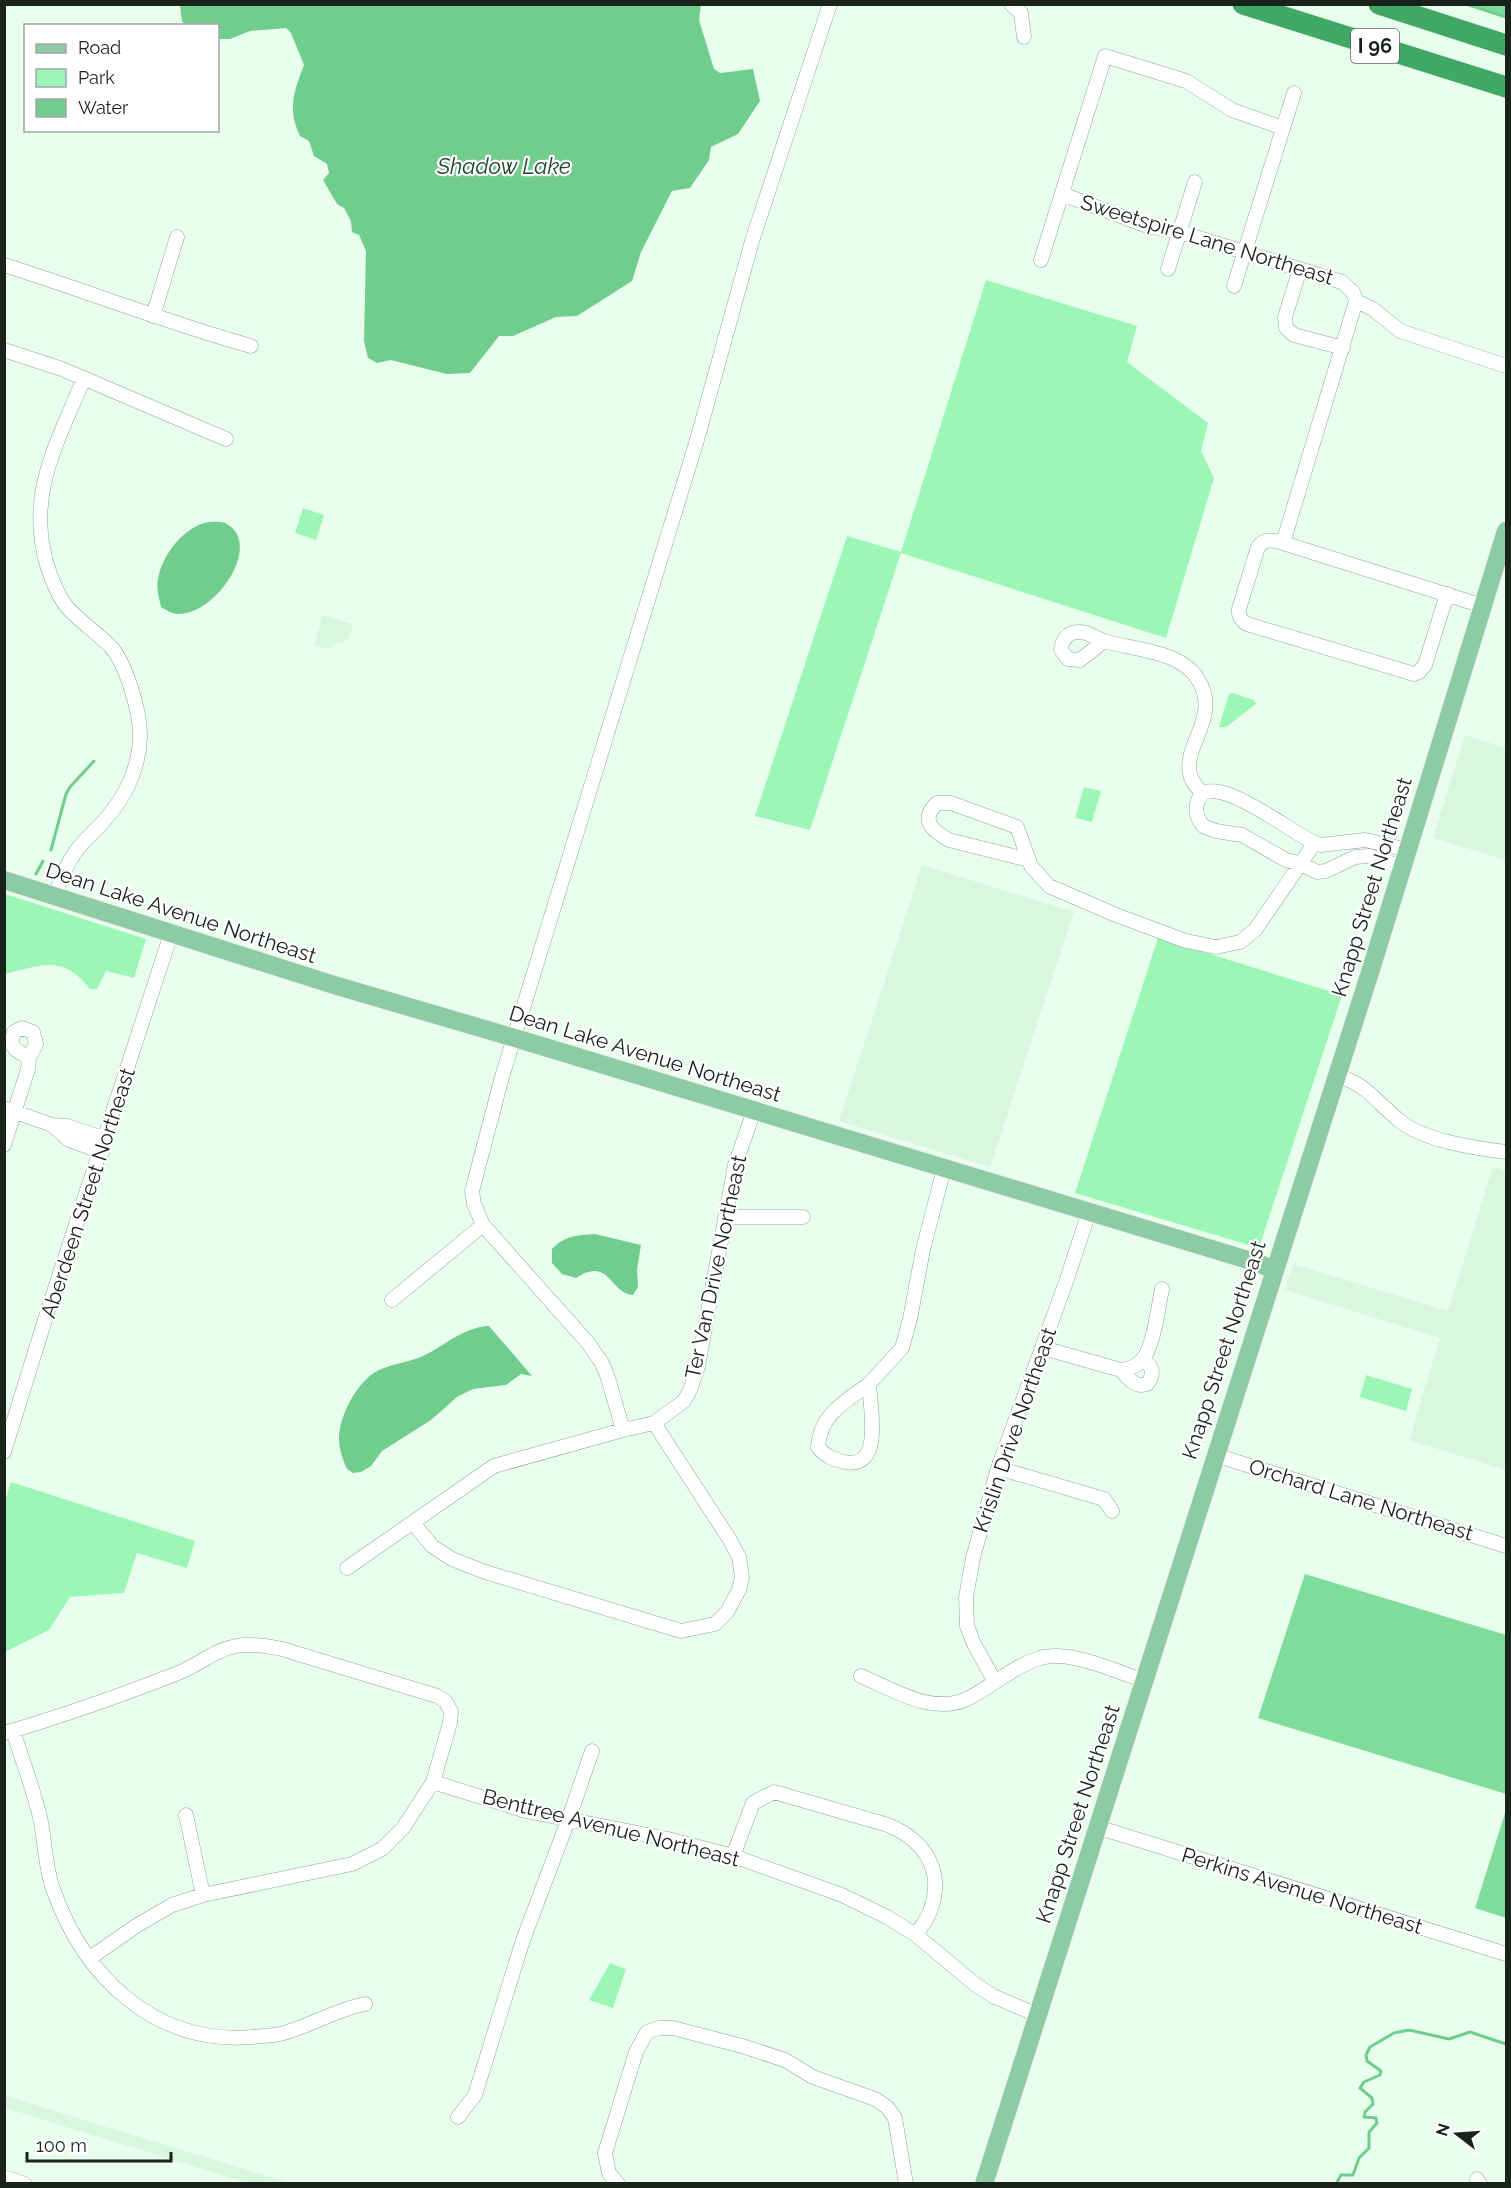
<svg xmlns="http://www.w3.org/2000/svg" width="1511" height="2188" font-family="Raleway,sans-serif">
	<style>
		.built { fill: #d9f6df }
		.green { fill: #9cf6b6 }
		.forest { fill: #80dc9b }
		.water { fill: #71cd8d }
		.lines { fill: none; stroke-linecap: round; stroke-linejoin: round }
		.stream { stroke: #71cd8d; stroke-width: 3 }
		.minor-casing { stroke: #8ea393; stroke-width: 15 }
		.major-casing { stroke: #ededed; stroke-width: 20 }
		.highway-casing { stroke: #ededed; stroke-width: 22 }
		.minor { stroke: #fff; stroke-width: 14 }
		.major { stroke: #8ccba3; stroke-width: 18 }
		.highway { stroke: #3fa865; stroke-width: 21 }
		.labels { text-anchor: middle; stroke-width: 4.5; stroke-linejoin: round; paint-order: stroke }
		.shield { fill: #fff; stroke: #5f6460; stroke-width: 1.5 }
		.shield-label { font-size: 20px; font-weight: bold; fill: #1a221c }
		.street-label { font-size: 21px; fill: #1a221c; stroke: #fff }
		.water-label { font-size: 22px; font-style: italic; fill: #1d442a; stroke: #fff }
	</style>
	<rect width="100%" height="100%" fill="#e9ffee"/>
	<!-- built -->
	<path class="built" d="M322,615L353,624L348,640L336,643L329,649L314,646Z
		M1465,735L1506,748V860L1433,838Z
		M922,865L1074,912L990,1167L839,1121Z
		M1493,1167L1506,1171V1470L1409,1440L1440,1338L1285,1290L1293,1264L1448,1311Z
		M5,2095L51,2110L290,2183H248L5,2108Z"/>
	<!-- green -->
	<path class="green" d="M986,280L1137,326L1127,362L1208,423L1201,451L1214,478L1166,638L901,553L810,830L755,816L847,536L901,552Z
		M303,508L324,515L316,540L295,533Z
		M1232,693L1254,700L1256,704L1226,727H1219L1229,694Z
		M1084,787L1101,791L1092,822L1075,818Z
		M5,894L146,939L134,978L106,971L97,989H90C63,954 42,965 5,974Z
		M1158,938L1342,995L1259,1248L1075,1193Z
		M1366,1375L1412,1389L1406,1411L1360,1397Z
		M11,1482L195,1541L187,1568L137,1553L124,1593L70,1597L49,1630L5,1652L4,1504Z
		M610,1963L626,1969L613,2008L589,2000Z"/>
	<!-- forest -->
	<path class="forest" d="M1467,5H1506V17L1469,5Z
		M1305,1574L1506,1635V1794L1258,1718Z
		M1506,1810V1918L1475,1908Z"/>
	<!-- water -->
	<path class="water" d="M180,5H701L699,20L714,69L720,73L753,69L760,101L738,134L711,147L709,160L690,188L672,191L641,252L632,281L577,316L556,317L513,336H499L470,373L447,374L391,360L377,363L368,358L364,341L366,251L359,235L352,232L351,221L344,208L337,204L323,180L329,173L327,164L314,156L309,141L300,136C287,109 294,91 304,65L291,33L286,28L250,31L230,39H218V26L188,25L182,22Z
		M209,522C214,522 222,521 227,524C263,545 216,615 178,614C172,614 166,610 161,607C159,597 156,589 158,579C162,555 184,526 209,522Z
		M595,1234L641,1245L637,1270L638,1287L633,1295C609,1293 610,1256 576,1278L562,1274L552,1263V1249C564,1236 578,1235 595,1234Z
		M489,1326L532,1376L521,1374L506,1385L473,1389L457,1397L431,1420L382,1451L371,1466L361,1472L353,1473L347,1469C343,1460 339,1449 339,1439C339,1415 358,1380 379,1370C394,1363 412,1362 427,1354C448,1343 465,1327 489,1326Z"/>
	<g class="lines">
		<!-- stream -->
		<path class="stream" d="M1466,4L1506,17
			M51,850L66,794L70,787L94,761
			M36,874L43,861
			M1336,2184L1341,2175H1353L1359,2158L1369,2148V2132L1377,2123L1376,2118L1364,2117L1365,2112L1373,2104L1372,2098L1360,2088L1364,2082L1380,2075L1381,2071L1367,2061L1366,2055L1370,2047L1394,2033L1409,2030L1449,2039L1470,2032L1506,2044"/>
		<!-- minor casing -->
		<g class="minor-casing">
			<path id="minor" d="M1011,4L1021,13L1024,37
				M1062,194L1147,226L1179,232L1342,282L1353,292L1356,301L1373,309L1400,331L1506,366
				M1041,260L1105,56L1186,81L1232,110L1283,128
				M4,265C87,291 168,323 251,346
				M1168,269L1195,182
				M1300,269L1285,317L1286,328L1294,335L1343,348
				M1234,286L1294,93
				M1356,301L1283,543C1273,540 1265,538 1258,547L1239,609C1238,615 1241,621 1247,624L1414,674L1419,672L1425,665L1447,594
				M153,316L177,237
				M4,350L62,369L226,439
				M1283,543L1483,606
				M1104,641L1080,660L1068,659L1061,650C1062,641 1067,632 1078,632C1087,631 1095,638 1104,641C1133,650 1182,650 1199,681C1220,718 1183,745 1190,774C1191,781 1197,787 1202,793
				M1029,860L949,840C933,831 919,820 937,803H951L1017,827L1031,866L1049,886L1116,915L1186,941L1216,947L1240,942L1255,930L1314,844
				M1402,867L1369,856L1355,857L1326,871L1317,872L1301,864L1286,860L1242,835L1216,831L1203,826C1198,819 1195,813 1197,804C1206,760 1302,843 1321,845L1365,840L1408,850
				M55,896C60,881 66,865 76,851C84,840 95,831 104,821C125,798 140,767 140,735C140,711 126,663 110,646C96,632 79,621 66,606C58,595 51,578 47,565C26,493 58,442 84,378
				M1336,1075C1368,1085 1375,1101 1400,1121C1425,1141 1474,1148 1506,1152
				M4,1108L52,1125L67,1126L106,1139
				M52,1125L69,1140L102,1152
				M4,1145L28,1069L29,1058L36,1044L33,1032L22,1028L14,1032L11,1043L16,1050L29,1058
				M725,1217H803
				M392,1300L483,1225
				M1043,1348L1121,1370C1129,1369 1137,1366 1142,1360C1154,1347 1158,1307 1162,1289
				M1121,1370C1128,1379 1136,1388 1147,1384C1155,1374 1153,1367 1143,1359
				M869,1384L902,1348L910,1319L923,1250L944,1168
				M869,1384C870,1406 884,1470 845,1462C833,1459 826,1457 818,1447C820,1414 845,1402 869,1384Z
				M623,1430L608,1378L602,1363L588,1343L483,1225L474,1204L472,1191L502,1077L697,440L752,241L830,4
				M4,1452L49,1307L171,934
				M1215,1455L1506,1546
				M998,1468L1104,1499L1112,1511
				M414,1524L432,1546L452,1559L485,1572L681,1631L715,1624L727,1612L739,1590L742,1577L739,1557L730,1540L654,1423
				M347,1568L494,1466L623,1430L654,1423L684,1401L690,1390L698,1366L735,1165L754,1111
				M861,1676C894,1690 934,1716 969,1698C992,1686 1013,1667 1037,1659C1068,1648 1113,1671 1143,1680
				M995,1682L974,1644L967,1626L966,1597L973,1558L998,1468L1066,1282L1089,1212
				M13,1731C22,1759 33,1788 40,1817C45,1841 45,1866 53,1889C84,1977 155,2045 252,2037C261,2036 271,2036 280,2034C309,2027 334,2010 365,2004
				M4,1733C63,1716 122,1695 178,1673C199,1665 212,1651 236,1646C250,1643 267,1646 282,1649L437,1696L445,1701L451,1711L450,1723L433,1782L403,1828L382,1849L352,1864L203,1895L172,1905L136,1926L90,1958
				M433,1782L526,1811L668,1839L733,1856L842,1895L887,1917L916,1935L976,1985L993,1996L1037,2015
				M186,1815L203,1895
				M1097,1827L1506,1954
				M733,1856L753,1803L774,1792L888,1825C926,1841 946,1873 929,1914C926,1921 920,1928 916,1935
				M458,2117L475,2095L523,1940L569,1818L592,1751
				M4,2177L25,2184
				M1477,2179L1480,2184
				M618,2184L609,2173L605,2153L636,2052L647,2032L659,2028H673L742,2046L785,2060L813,2077L875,2099L887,2107L895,2118L906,2184"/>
		</g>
		<!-- major casing -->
		<g class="major-casing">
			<path id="major" d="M4,880L334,985L515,1038L1258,1263L1274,1270
				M984,2184L1372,966L1506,531"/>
		</g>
		<!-- highway casing -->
		<g class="highway-casing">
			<path id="highway" d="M1243,4L1506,87
				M1379,4L1506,45"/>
		</g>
		<!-- minor -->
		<use href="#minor" class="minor"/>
		<!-- major -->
		<use href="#major" class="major"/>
		<!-- highway -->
		<use href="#highway" class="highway"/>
	</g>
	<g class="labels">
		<!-- shield labels -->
		<rect class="shield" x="1351" y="29" width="48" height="34" rx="4.5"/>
		<g class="shield-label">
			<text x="1375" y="53">I 96</text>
		</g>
		<!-- street labels -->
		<g class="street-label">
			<text transform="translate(1207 240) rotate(17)" y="7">Sweetspire Lane Northeast</text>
			<text transform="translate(1372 887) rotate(-73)" y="7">Knapp Street Northeast</text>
			<text transform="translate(181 913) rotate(18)" y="7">Dean Lake Avenue Northeast</text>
			<text transform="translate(645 1054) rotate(17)" y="7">Dean Lake Avenue Northeast</text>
			<text transform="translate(88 1193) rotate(-72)" y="7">Aberdeen Street Northeast</text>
			<text transform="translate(716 1267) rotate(-78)" y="7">Ter Van Drive Northeast</text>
			<text transform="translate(1224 1350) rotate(-72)" y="7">Knapp Street Northeast</text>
			<text transform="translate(1015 1430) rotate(-71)" y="7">Krislin Drive Northeast</text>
			<text transform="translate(1361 1500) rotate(17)" y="7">Orchard Lane Northeast</text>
			<text transform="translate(1078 1814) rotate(-72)" y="7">Knapp Street Northeast</text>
			<text transform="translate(611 1828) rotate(14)" y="7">Benttree Avenue Northeast</text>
			<text transform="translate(1302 1891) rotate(17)" y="7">Perkins Avenue Northeast</text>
		</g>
		<!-- water labels -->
		<g class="water-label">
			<text x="504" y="174">Shadow Lake</text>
		</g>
	</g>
	<!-- border -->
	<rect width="1511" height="2188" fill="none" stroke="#1a221c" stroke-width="12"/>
	<!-- legend -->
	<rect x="24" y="24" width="195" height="108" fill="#ffffff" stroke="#a3a7a4" stroke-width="1.5"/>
	<rect x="36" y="44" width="30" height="9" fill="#8ccba3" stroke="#a3a7a4" stroke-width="1.5"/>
	<text x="78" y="54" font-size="18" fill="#1a221c">Road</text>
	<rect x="36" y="69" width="30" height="18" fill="#9cf6b6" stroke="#a3a7a4" stroke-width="1.5"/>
	<text x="78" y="84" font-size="18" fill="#1a221c">Park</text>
	<rect x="36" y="99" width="30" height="18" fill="#71cd8d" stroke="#a3a7a4" stroke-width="1.5"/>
	<text x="78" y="114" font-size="18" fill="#1a221c">Water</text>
	<!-- north arrow -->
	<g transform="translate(1457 2134) rotate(287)" stroke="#ffffff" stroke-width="4.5" paint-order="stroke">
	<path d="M0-4.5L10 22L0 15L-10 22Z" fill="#1a221c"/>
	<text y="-9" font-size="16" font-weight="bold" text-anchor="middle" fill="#1a221c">N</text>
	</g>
	<!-- scale -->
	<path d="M27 2152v9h144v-9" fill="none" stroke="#1a221c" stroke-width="3"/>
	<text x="36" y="2152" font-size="18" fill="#1a221c" stroke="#ffffff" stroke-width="4.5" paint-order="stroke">100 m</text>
</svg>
